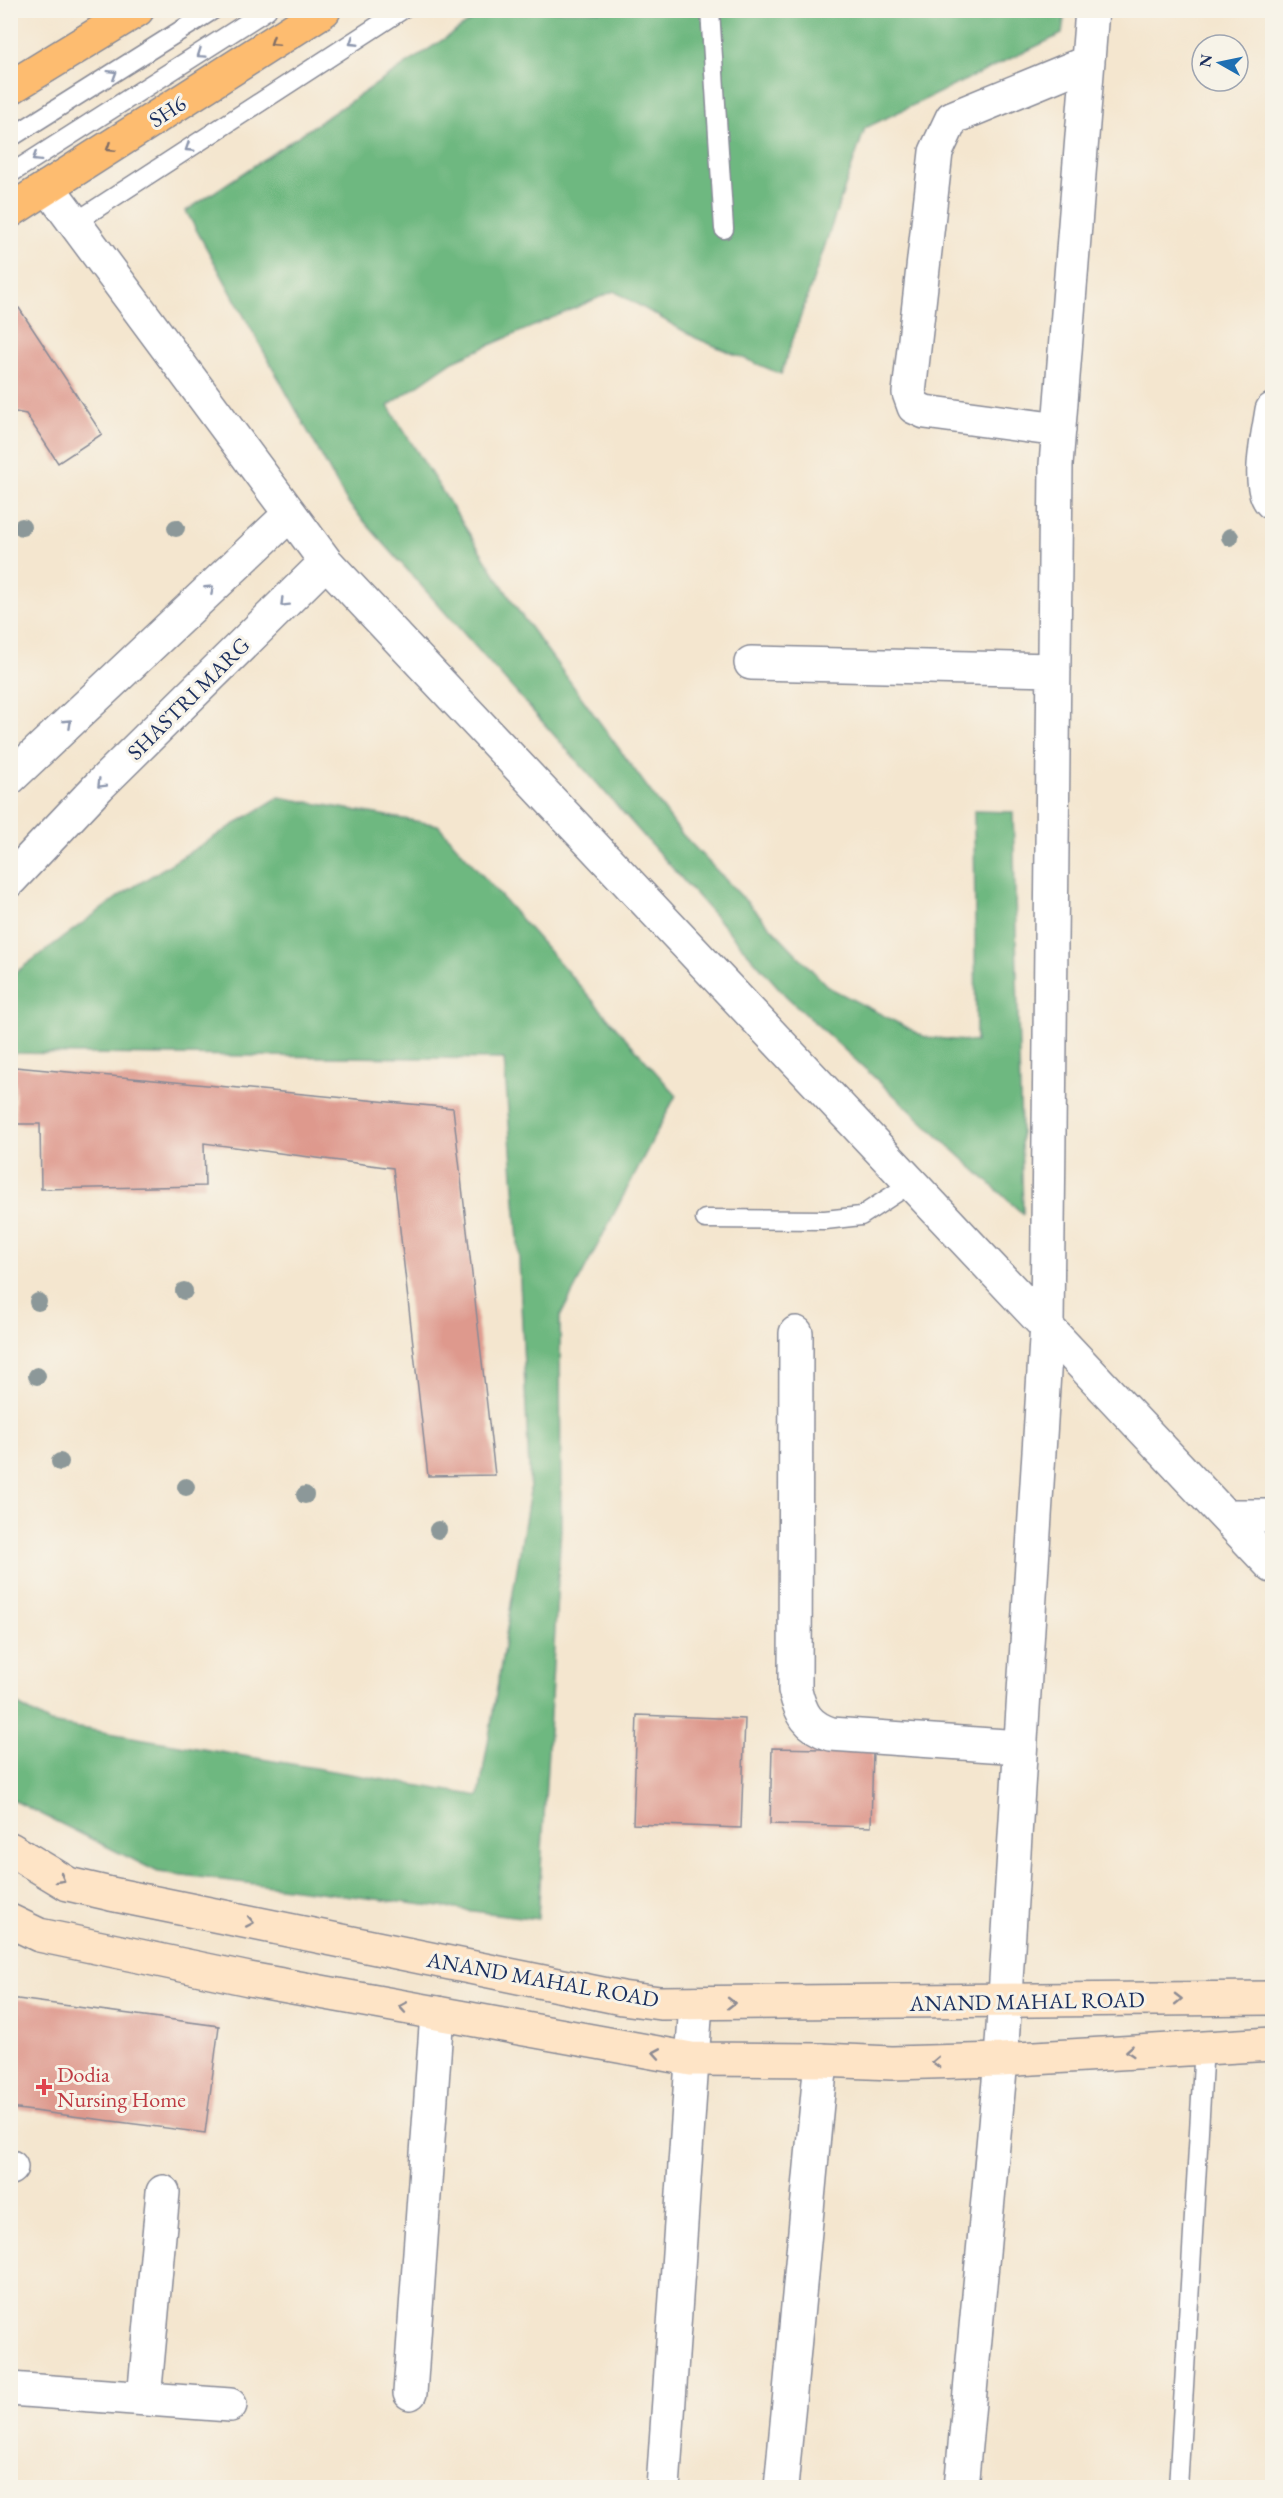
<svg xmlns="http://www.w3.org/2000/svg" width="1283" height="2498" font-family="'EB Garamond',serif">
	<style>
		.forest { fill: #6eb880; stroke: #44746f; stroke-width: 1.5 }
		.building { fill: #de998d }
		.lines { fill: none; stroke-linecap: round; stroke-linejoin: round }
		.service-casing { stroke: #888a96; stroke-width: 21 }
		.minor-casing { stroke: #888a96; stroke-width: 36 }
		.secondary-casing { stroke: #888a96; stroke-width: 36 }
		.primary-casing { stroke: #888a96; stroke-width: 36 }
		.service { stroke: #fff; stroke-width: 18 }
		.minor { stroke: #fff; stroke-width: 33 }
		.secondary { stroke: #fee4c6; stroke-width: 33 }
		.primary { stroke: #fdbc70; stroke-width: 33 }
		.tree { fill: #8c9899 }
		.oneway { stroke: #816e66 }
		.oneway2 { stroke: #8d97ae }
		.oneway3 { stroke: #8c8a92 }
		.health-dot { fill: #e0444e; stroke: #f7f3e8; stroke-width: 2 }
		.labels { text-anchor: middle; stroke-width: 6; stroke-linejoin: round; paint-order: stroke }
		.street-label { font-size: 22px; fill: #1b2f5e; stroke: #f7f3e8 }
		.health-label { font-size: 22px; fill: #be3a42; stroke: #f7f3e8; text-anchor: start }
	</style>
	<rect width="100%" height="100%" fill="#f7f3e8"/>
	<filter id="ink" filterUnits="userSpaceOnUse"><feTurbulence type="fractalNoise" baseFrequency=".0167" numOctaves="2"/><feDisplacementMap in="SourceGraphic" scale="12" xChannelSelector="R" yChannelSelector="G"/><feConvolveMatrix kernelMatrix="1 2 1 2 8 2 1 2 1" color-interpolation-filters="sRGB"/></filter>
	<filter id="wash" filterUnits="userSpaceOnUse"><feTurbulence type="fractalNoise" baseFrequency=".008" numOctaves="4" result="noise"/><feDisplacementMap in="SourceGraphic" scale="24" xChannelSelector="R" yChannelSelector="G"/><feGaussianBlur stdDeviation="1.35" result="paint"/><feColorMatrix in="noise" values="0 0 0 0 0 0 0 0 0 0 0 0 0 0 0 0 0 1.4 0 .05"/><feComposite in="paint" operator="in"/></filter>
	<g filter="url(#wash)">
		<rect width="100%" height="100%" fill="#f4e6cf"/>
		<!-- forest -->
		<path class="forest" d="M486,11H1065L1062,34L865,128L781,374L696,338L614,291L453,361L388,406L519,612L680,832L828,987L925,1037L976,1042L974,811L1013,812L1023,1214L786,996L347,502L186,211Z
			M279,797L438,825L676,1095L560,1317L561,1528L538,1919L158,1872L11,1799V1701L50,1723L479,1796L530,1491L518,1240L504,1059L11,1053V976L122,894Z"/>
		<g id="blocks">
			<!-- building -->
			<path class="building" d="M19,308L102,434L58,463L26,414L10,411V314Z
				M15,1067L453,1108L495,1475L428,1476L393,1168L204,1143L205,1186L41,1189L40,1124H16Z
				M637,1715L745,1719L741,1828L633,1824Z
				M772,1748L873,1750L871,1827L770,1824Z
				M10,1998L219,2026L205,2133L10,2108Z"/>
		</g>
	</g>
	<g filter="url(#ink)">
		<use href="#blocks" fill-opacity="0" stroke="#888a96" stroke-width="1.5"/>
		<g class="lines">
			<!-- service casing -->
			<g class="service-casing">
				<path id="service" d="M710,10L724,229
					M10,138L213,10
					M10,174L267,10
					M74,223L402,10
					M705,1219L825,1220L861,1216L913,1182
					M1178,2488L1204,2046"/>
			</g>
			<!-- minor casing -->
			<g class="minor-casing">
				<path id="minor" d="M48,187L326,562L1272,1566
					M1272,410C1269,432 1255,487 1272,503
					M1059,430L925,412L914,407L909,393L936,152L952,118L1088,62
					M751,663L1054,670
					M10,778L290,514
					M10,880L99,786L326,562
					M796,1333L795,1690C801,1714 807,1726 831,1734L1020,1747
					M1228,1516H1272
					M10,2168L11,2167
					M10,2389L230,2405
					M410,2393L437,2013
					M144,2399L163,2192
					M663,2488L696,2003
					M781,2488L821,2060
					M961,2488L1001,2060L1047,1324L1056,465L1092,10"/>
			</g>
			<!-- secondary casing -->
			<g class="secondary-casing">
				<path id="secondary" d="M10,1849L68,1884L111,1894L622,1998L660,2003L1272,1998
					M10,1921L39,1935L249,1979L691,2059L821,2060L892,2063L1001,2060L1272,2044"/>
			</g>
			<!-- primary casing -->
			<g class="primary-casing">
				<path id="primary" d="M10,88L137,10
					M10,211L324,10"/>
			</g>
			<!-- service -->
			<use href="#service" class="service"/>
			<!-- minor -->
			<use href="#minor" class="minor"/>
			<!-- secondary -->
			<use href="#secondary" class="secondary"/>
			<!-- primary -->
			<use href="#primary" class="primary"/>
		</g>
		<!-- trees -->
		<g class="tree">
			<circle cx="22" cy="527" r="9"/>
			<circle cx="176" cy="528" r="9"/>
			<circle cx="1230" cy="537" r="9"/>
			<circle cx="184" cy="1291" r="9"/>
			<circle cx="38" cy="1302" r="9"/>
			<circle cx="37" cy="1376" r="9"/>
			<circle cx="60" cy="1462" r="9"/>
			<circle cx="186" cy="1487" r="9"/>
			<circle cx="305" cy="1495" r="9"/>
			<circle cx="438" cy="1530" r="9"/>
		</g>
		<!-- one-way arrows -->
		<defs><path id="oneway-chevron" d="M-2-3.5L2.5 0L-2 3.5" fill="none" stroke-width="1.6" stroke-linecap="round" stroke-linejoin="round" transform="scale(1.5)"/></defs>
		<g class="oneway">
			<use href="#oneway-chevron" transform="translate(274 42) rotate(147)"/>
			<use href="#oneway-chevron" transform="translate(110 148) rotate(147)"/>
		</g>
		<g class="oneway2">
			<use href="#oneway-chevron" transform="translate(353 42) rotate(147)"/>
			<use href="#oneway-chevron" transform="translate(201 54) rotate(146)"/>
			<use href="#oneway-chevron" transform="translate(113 74) rotate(-32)"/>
			<use href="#oneway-chevron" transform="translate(189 148) rotate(147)"/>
			<use href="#oneway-chevron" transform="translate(36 158) rotate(148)"/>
			<use href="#oneway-chevron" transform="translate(210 589) rotate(-43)"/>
			<use href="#oneway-chevron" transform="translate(284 603) rotate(135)"/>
			<use href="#oneway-chevron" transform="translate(68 723) rotate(-43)"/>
			<use href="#oneway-chevron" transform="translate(101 784) rotate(135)"/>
		</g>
		<g class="oneway3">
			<use href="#oneway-chevron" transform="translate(61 1879) rotate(30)"/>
			<use href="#oneway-chevron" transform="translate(250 1922) rotate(11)"/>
			<use href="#oneway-chevron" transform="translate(1178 1999) rotate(-1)"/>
			<use href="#oneway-chevron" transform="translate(731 2003)"/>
			<use href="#oneway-chevron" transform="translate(403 2007) rotate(-170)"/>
			<use href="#oneway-chevron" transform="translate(1130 2051) rotate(176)"/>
			<use href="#oneway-chevron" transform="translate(657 2053) rotate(-170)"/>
			<use href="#oneway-chevron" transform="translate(936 2062) rotate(178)"/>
		</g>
	</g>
	<!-- markers -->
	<path class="health-dot" d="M41 2078h6v6h6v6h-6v6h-6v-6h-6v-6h6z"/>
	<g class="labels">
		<!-- street labels -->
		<g class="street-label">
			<text transform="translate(167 111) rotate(-33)" y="8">SH6</text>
			<text transform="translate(188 698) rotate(-45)" y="8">SHASTRI MARG</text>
			<text transform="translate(543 1979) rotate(10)" y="8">ANAND MAHAL ROAD</text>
			<text transform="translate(1027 2001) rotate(-1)" y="8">ANAND MAHAL ROAD</text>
		</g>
		<!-- health labels -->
		<g class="health-label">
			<text x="57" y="2082">Dodia<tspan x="57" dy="25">Nursing Home</tspan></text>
		</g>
	</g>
	<!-- margin -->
	<rect width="1283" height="2498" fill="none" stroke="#f7f3e8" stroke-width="36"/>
	<!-- north arrow -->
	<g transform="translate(1220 63) rotate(279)"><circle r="28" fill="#f7f3e8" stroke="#9fa5b1" stroke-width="1.5"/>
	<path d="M0-4.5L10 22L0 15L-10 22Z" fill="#1f6fb2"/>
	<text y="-9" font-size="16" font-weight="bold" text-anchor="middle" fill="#1b2f5e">N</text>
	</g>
</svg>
